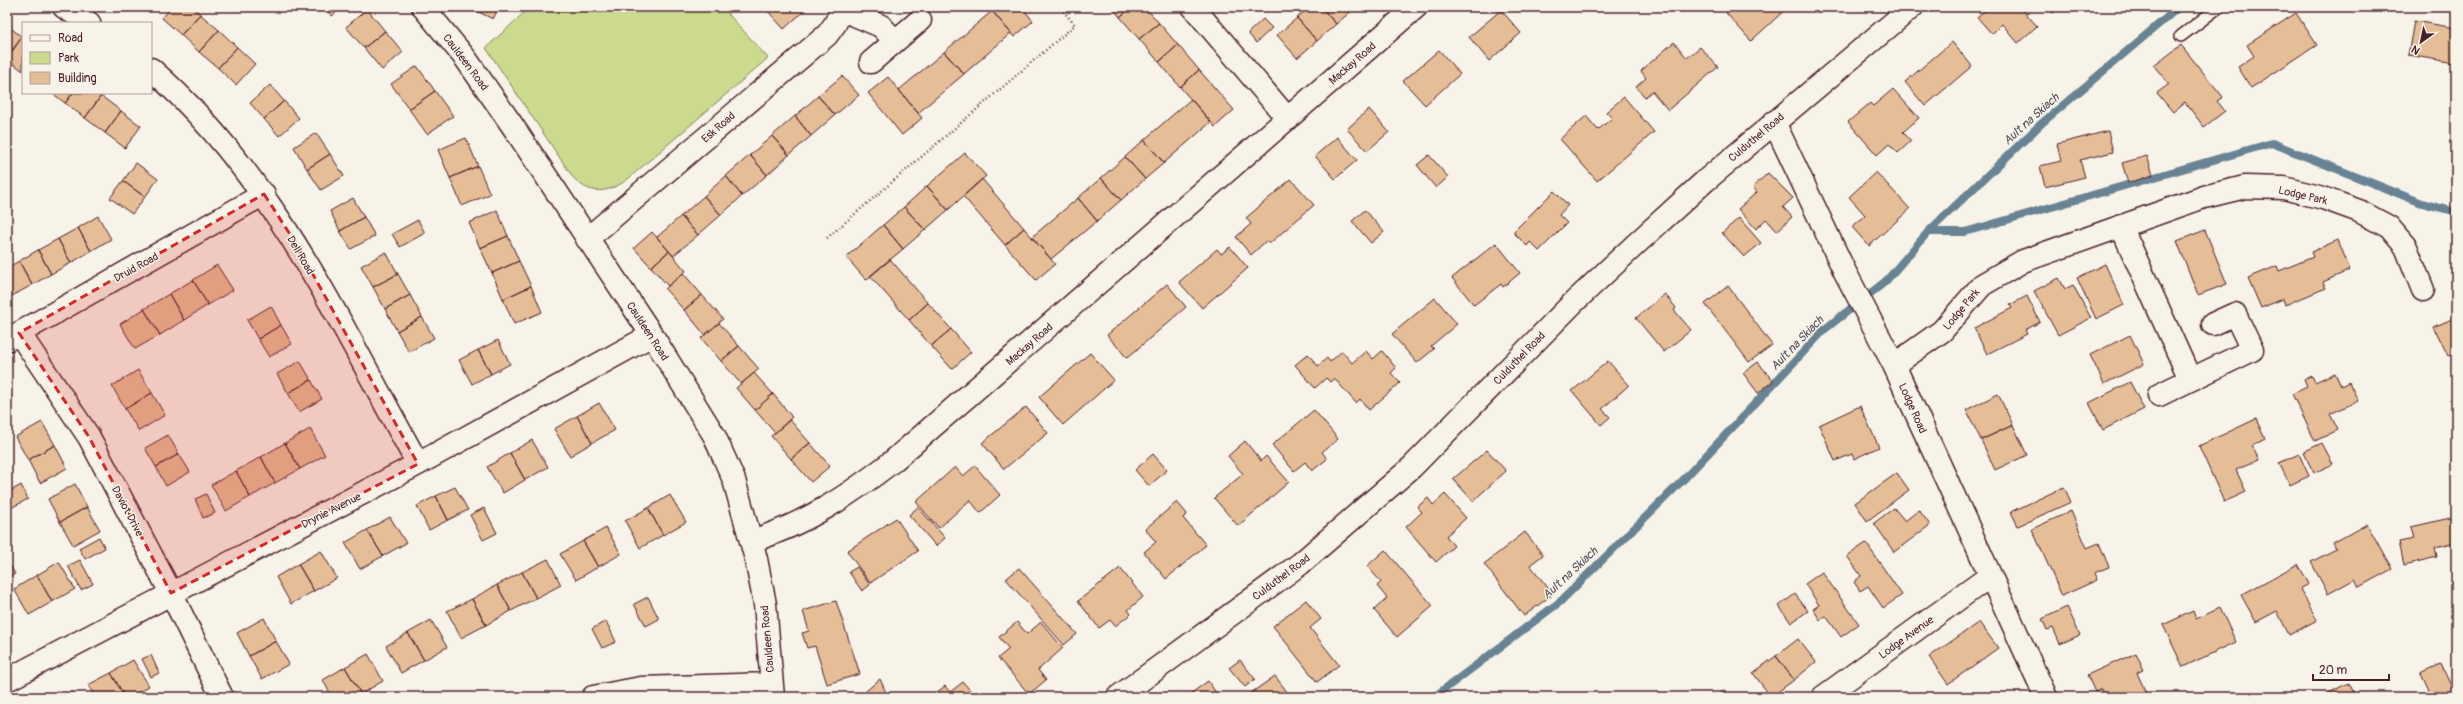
<svg xmlns="http://www.w3.org/2000/svg" width="2463" height="704" font-family="Pangolin,sans-serif">
	<style>
		.green { fill: #cbda8d; stroke: #8a7c5c }
		.lines { fill: none; stroke-linecap: round; stroke-linejoin: round }
		.stream { stroke: #678393; stroke-width: 8 }
		.building { fill: #e5bd96; stroke: #4a1f2b }
		.lane-casing { stroke: #4a1f2b; stroke-width: 14 }
		.street-casing { stroke: #4a1f2b; stroke-width: 25 }
		.secondary-casing { stroke: #4a1f2b; stroke-width: 25 }
		.path { stroke: #4a1f2b; stroke-width: 2.5; stroke-dasharray: 1 3; stroke-linecap: butt }
		.lane { stroke: #f7f3e8; stroke-width: 11 }
		.street { stroke: #f7f3e8; stroke-width: 22 }
		.secondary { stroke: #f7f3e8; stroke-width: 22 }
		.marked { fill: #d62828; fill-opacity: 0.2; stroke: #d62828; stroke-width: 3; stroke-dasharray: 8 5; stroke-linejoin: round }
		.labels { text-anchor: middle; stroke-width: 3; stroke-linejoin: round; paint-order: stroke }
		.street-label { font-size: 11px; fill: #4a1f2b; stroke: #f7f3e8 }
		.water-label { font-size: 12px; font-style: italic; fill: #58515f; stroke: #f7f3e8 }
	</style>
	<rect width="100%" height="100%" fill="#f7f3e8"/>
	<filter id="ink" filterUnits="userSpaceOnUse"><feTurbulence type="fractalNoise" baseFrequency=".025" numOctaves="2"/><feDisplacementMap in="SourceGraphic" scale="8" xChannelSelector="R" yChannelSelector="G"/><feConvolveMatrix kernelMatrix="1 2 1 2 8 2 1 2 1" color-interpolation-filters="sRGB"/></filter>
	<g filter="url(#ink)">
		<!-- green -->
		<path class="green" d="M530,7H722L768,58L628,179C608,194 588,196 572,176L486,48Z"/>
		<g class="lines">
			<!-- stream -->
			<path class="stream" d="M1928,232H1965L2272,143L2422,203L2456,212
				M1434,697L1561,601L1684,479L1825,329L1886,281L1928,232L2042,123L2179,7"/>
		</g>
		<!-- building -->
		<path class="building" d="M172,7H193L200,14L181,35L162,18Z
			M323,7H342L332,16Z
			M468,7H499L493,19Z
			M766,7H804L806,9L784,29L765,8Z
			M989,7H1022L1033,21L1014,37Z
			M1112,7H1131L1120,17Z
			M1131,7H1145L1159,23L1139,39L1120,17Z
			M1309,7H1321L1336,24L1317,41L1297,18Z
			M1321,7H1354L1355,8L1336,24Z
			M1732,7H1788L1751,41L1726,13Z
			M1989,7H2020L2037,26L2018,43L2002,24L1992,34L1977,17Z
			M2047,7H2060L2053,13Z
			M367,9L385,31L364,48L346,27Z
			M1501,10L1521,33L1489,61L1469,37Z
			M992,11L1011,33L964,74L944,52Z
			M2296,13L2317,45L2251,88L2238,67L2254,56L2247,45Z
			M200,14L219,30L199,52L181,35Z
			M1297,18L1317,41L1297,58L1277,35Z
			M1263,19L1272,28L1256,43L1248,33Z
			M2414,21L2456,28V63L2408,55Z
			M1159,23L1178,45L1159,62L1139,39Z
			M7,25L22,37L7,57Z
			M219,30L237,47L218,68L199,52Z
			M385,31L403,52L382,70L364,48Z
			M22,37H23V71L7,59Z
			M1674,42L1687,58L1700,47L1718,67L1668,110L1652,91L1645,97L1636,87L1646,78L1641,71Z
			M1952,42L1972,66L1925,106L1905,82Z
			M1178,45L1199,70L1180,87L1159,62Z
			M2181,45L2223,97L2217,101L2225,111L2204,127L2185,102L2173,112L2157,93L2169,84L2154,66Z
			M237,47L255,64L236,85L218,68Z
			M1439,50L1460,74L1425,105L1403,81Z
			M944,52L964,74L918,113L899,90Z
			M417,66L435,91L409,109L391,84Z
			M1199,70L1234,110L1215,127L1180,87Z
			M842,76L859,95L835,115L818,96Z
			M888,77L922,118L902,135L868,93Z
			M270,85L284,101L264,119L250,103Z
			M1893,89L1919,118L1903,132L1911,141L1898,153L1889,144L1877,155L1848,122L1870,103L1873,106Z
			M435,91L453,116L427,134L409,109Z
			M52,93H73L65,103Z
			M73,93H97L101,96L85,118L65,103Z
			M101,96L121,111L105,133L85,118Z
			M818,96L835,115L811,136L795,116Z
			M1624,97L1654,132L1597,181L1560,139L1586,116L1598,130L1612,118L1606,112Z
			M1191,99L1211,122L1164,163L1144,140Z
			M284,101L299,118L279,136L264,119Z
			M1369,109L1389,132L1367,151L1347,129Z
			M121,111L141,126L125,148L105,133Z
			M795,116L811,136L789,155L772,136Z
			M2108,131L2113,152L2080,160L2085,177L2045,187L2040,166L2061,161L2057,144Z
			M316,133L330,154L307,169L294,147Z
			M772,136L789,155L767,175L750,155Z
			M1337,137L1357,160L1335,179L1315,156Z
			M466,138L478,166L450,178L438,150Z
			M1144,140L1164,163L1145,179L1125,157Z
			M965,153L986,176L948,210L927,186Z
			M330,154L344,176L321,190L307,169Z
			M750,155L767,175L742,196L726,176Z
			M1429,155L1448,177L1436,188L1417,165Z
			M2147,156L2153,175L2128,183L2122,163Z
			M1125,157L1145,179L1121,200L1101,178Z
			M136,163L158,179L145,197L123,181Z
			M478,166L490,194L462,206L450,178Z
			M1876,172L1910,209L1869,246L1852,227L1865,215L1849,197Z
			M1768,173L1793,198L1783,207L1792,217L1777,231L1766,219L1756,229L1738,209L1757,192L1753,187Z
			M726,176L742,196L721,215L704,196Z
			M1101,178L1121,200L1097,221L1078,198Z
			M982,179L1024,228L1005,245L963,196Z
			M1291,179L1314,205L1269,244L1266,241L1251,255L1236,237L1251,224L1246,218Z
			M123,181L145,197L132,214L110,198Z
			M927,186L948,210L925,230L904,207Z
			M1554,191L1568,205L1559,215L1567,223L1539,251L1530,242L1527,246L1513,232Z
			M704,196L721,215L698,235L681,216Z
			M353,198L364,217L340,231L330,211Z
			M1078,198L1097,221L1051,259L1032,237Z
			M904,207L925,230L903,249L883,225Z
			M497,210L508,236L480,248L469,223Z
			M1365,210L1384,232L1371,243L1352,221Z
			M98,216L111,239L91,251L78,228Z
			M681,216L698,235L673,256L657,237Z
			M364,217L375,236L351,249L340,231Z
			M1739,218L1761,243L1744,257L1722,233Z
			M418,220L425,233L400,247L392,234Z
			M883,225L903,249L866,280L846,257Z
			M78,228L91,251L71,263L58,239Z
			M1024,228L1055,264L1036,280L1005,245Z
			M2205,230L2227,284L2198,295L2177,241Z
			M652,232L669,251L651,267L634,248Z
			M508,236L519,261L492,273L480,248Z
			M58,239L71,263L51,274L38,250Z
			M2338,240L2350,270L2323,282L2326,288L2285,305L2283,299L2261,308L2248,278L2277,266L2279,271L2313,257L2311,252Z
			M1496,243L1520,273L1503,287L1501,284L1474,305L1452,278Z
			M1230,247L1248,268L1202,308L1179,282L1217,249L1221,254Z
			M38,250L51,274L32,285L19,261Z
			M669,251L686,271L668,286L651,267Z
			M386,252L398,274L373,287L361,266Z
			M890,259L928,303L909,320L870,276Z
			M19,261L32,285L12,296L7,287V268Z
			M519,261L531,286L503,299L492,273Z
			M2105,264L2124,305L2096,319L2077,278Z
			M217,265L233,290L208,305L193,280Z
			M683,273L702,295L684,310L665,289Z
			M398,274L410,295L385,309L373,287Z
			M2059,278L2065,289L2073,285L2091,318L2058,335L2034,291Z
			M193,280L208,305L184,320L169,294Z
			M1167,284L1186,307L1127,358L1107,335Z
			M531,286L542,312L514,324L503,299Z
			M1728,286L1772,345L1749,362L1705,304Z
			M7,287L12,296L7,299Z
			M169,294L184,320L160,335L144,309Z
			M1665,294L1676,308L1674,310L1691,330L1664,352L1636,318Z
			M410,295L422,317L397,331L385,309Z
			M702,295L723,319L705,335L684,310Z
			M2027,296L2040,322L2025,330L2027,334L1987,354L1974,328L2012,308L2010,305Z
			M1435,298L1457,324L1431,346L1434,349L1417,363L1392,334Z
			M928,303L951,329L931,346L909,320Z
			M271,306L281,325L258,339L247,320Z
			M144,309L160,335L135,349L120,324Z
			M422,317L434,338L409,352L397,331Z
			M2456,317V352L2448,356L2434,327Z
			M719,323L739,346L721,361L701,338Z
			M281,325L292,344L269,357L258,339Z
			M951,329L971,352L952,369L931,346Z
			M2130,335L2144,364L2104,384L2090,355Z
			M498,340L510,364L491,374L478,350Z
			M739,346L759,369L741,384L721,361Z
			M478,350L491,374L472,384L459,360Z
			M1342,351L1352,363L1366,351L1373,359L1382,351L1396,368L1391,373L1400,383L1369,410L1360,399L1356,403L1334,378L1330,382L1326,378L1315,388L1295,365L1308,354L1318,366L1327,358L1330,362Z
			M1090,353L1114,380L1063,425L1039,397Z
			M300,361L311,380L288,393L277,374Z
			M1608,361L1629,385L1602,409L1610,417L1601,425L1572,391Z
			M1758,362L1773,381L1758,393L1743,373Z
			M138,370L152,393L125,409L112,386Z
			M754,373L773,394L755,410L736,388Z
			M2335,373L2341,386L2349,382L2358,401L2330,414L2338,430L2315,441L2292,394L2307,387L2304,380L2312,376L2315,382Z
			M311,380L322,399L299,412L288,393Z
			M2130,382L2144,409L2103,430L2089,403Z
			M152,393L165,415L139,431L125,409Z
			M773,394L792,417L775,433L755,410Z
			M1998,394L2013,425L1981,440L1966,410Z
			M599,403L615,430L592,443L577,416Z
			M1860,406L1879,447L1854,459L1852,454L1835,461L1819,425Z
			M1026,407L1048,433L1004,469L982,443Z
			M1314,410L1338,439L1322,452L1327,459L1312,471L1305,462L1294,471L1272,445Z
			M577,416L592,443L570,456L554,429Z
			M2256,419L2265,439L2252,446L2259,460L2236,470L2246,492L2224,502L2199,446Z
			M790,420L810,443L791,459L771,436Z
			M42,422L55,445L28,460L15,437Z
			M2013,425L2027,455L1995,470L1981,440Z
			M310,429L325,455L300,469L285,443Z
			M168,435L179,454L156,467L145,448Z
			M532,440L548,467L525,480L510,453Z
			M1245,441L1261,461L1266,456L1289,482L1238,526L1214,498L1243,474L1228,456Z
			M285,443L300,469L275,483L261,457Z
			M810,443L830,466L811,482L791,459Z
			M2322,443L2333,464L2314,473L2303,452Z
			M55,445L67,468L40,483L28,460Z
			M1487,450L1506,471L1473,501L1453,479Z
			M510,453L525,480L503,493L487,467Z
			M179,454L190,472L166,486L156,467Z
			M1153,454L1167,470L1149,486L1135,470Z
			M2299,454L2309,476L2290,485L2279,463Z
			M261,457L275,483L250,497L236,471Z
			M975,466L1000,495L980,513L970,500L939,528L916,502L955,467L963,476Z
			M236,471L250,497L226,511L211,485Z
			M1897,473L1909,490L1867,521L1855,503Z
			M75,484L87,507L60,522L48,499Z
			M21,485L28,499L7,510V493Z
			M455,487L468,510L448,520L436,496Z
			M2064,487L2071,502L2018,526L2011,512Z
			M206,494L215,513L203,518L195,499Z
			M1445,494L1466,518L1446,536L1454,546L1436,562L1406,527L1422,512L1417,507L1428,498L1433,505Z
			M670,495L686,522L663,535L648,508Z
			M436,496L448,520L429,530L417,506Z
			M1177,502L1187,514L1183,518L1206,545L1166,579L1144,552L1156,542L1145,529Z
			M87,507L100,530L73,545L60,522Z
			M918,507L945,538L936,546L909,515Z
			M484,508L497,533L483,540L470,515Z
			M648,508L663,535L640,548L625,521Z
			M1894,508L1905,521L1919,510L1930,525L1894,552L1874,523Z
			M2071,511L2087,548L2099,543L2109,567L2094,573L2097,580L2062,596L2032,529Z
			M390,517L406,543L383,556L367,530Z
			M896,518L918,551L870,583L847,551Z
			M2450,518H2456V542L2435,547L2437,557L2404,565L2399,542L2414,539L2411,527Z
			M2367,524L2392,569L2359,587L2355,579L2328,594L2311,562L2336,549L2333,543Z
			M606,528L621,554L598,567L583,541Z
			M367,530L383,556L360,569L345,543Z
			M1525,532L1543,555L1530,565L1553,594L1524,616L1484,564Z
			M99,537L105,548L85,559L79,548Z
			M583,541L598,567L576,580L560,554Z
			M1866,543L1902,595L1883,608L1868,586L1860,591L1854,582L1861,576L1847,556Z
			M1385,550L1433,606L1397,637L1374,610L1387,598L1377,586L1381,582L1367,566Z
			M321,551L337,578L314,591L298,564Z
			M548,559L561,585L536,598L522,572Z
			M7,560L15,574L7,578Z
			M80,560L93,584L81,590L68,566Z
			M59,562L75,589L52,602L37,575Z
			M298,564L314,591L291,604L276,577Z
			M2298,564L2309,584L2300,589L2317,620L2289,635L2277,611L2256,622L2241,595Z
			M857,567L870,585L862,591L849,572Z
			M1019,568L1077,634L1064,645L1006,579Z
			M1120,568L1143,597L1128,610L1131,614L1115,626L1110,620L1099,628L1078,601Z
			M522,572L536,598L511,611L497,585Z
			M1822,572L1859,624L1841,637L1826,616L1820,620L1813,609L1819,605L1805,584Z
			M37,575L52,602L29,615L14,589Z
			M497,585L511,611L486,625L472,599Z
			M1795,594L1808,611L1791,623L1779,606Z
			M648,597L659,619L646,626L634,604Z
			M472,599L486,625L461,638L447,611Z
			M1306,600L1321,619L1310,628L1339,665L1317,682L1273,626Z
			M836,601L860,674L827,684L815,646L807,648L802,633L809,631L803,611Z
			M2067,607L2080,635L2060,644L2053,628L2047,630L2042,619Z
			M2220,608L2236,642L2183,667L2163,625L2193,611L2196,619Z
			M264,618L276,641L249,656L237,633Z
			M431,620L447,647L424,660L408,633Z
			M606,621L616,642L602,648L592,629Z
			M1017,622L1027,634L1041,622L1063,648L1038,670L1046,680L1029,694L998,658L1009,649L999,637Z
			M1979,622L1998,648L1948,684L1929,657Z
			M408,633L424,660L401,673L386,646Z
			M1798,639L1816,662L1794,680L1776,656Z
			M276,641L289,664L262,679L249,656Z
			M2136,653L2144,670L2137,673L2148,697H2105L2102,689L2095,692L2087,675Z
			M368,654L383,681L361,694L345,667Z
			M151,655L159,673L151,677L142,659Z
			M1776,656L1794,680L1771,697L1753,673Z
			M133,660L149,686L130,697H125L111,673Z
			M1240,660L1255,679L1245,687L1229,668Z
			M2441,664L2456,697H2420L2430,692L2421,673Z
			M345,667L361,694L355,697H332L323,680Z
			M111,673L125,697H95L88,685Z
			M1275,676L1291,697H1250L1248,695Z
			M880,679L888,697H859Z
			M1208,681L1219,697H1186Z
			M963,682L976,697H931L945,686L950,692Z
			M2348,683L2355,697H2321Z
			M1725,690L1730,697H1715Z
			M71,692L74,697H62Z"/>
		<g class="lines">
			<!-- lane casing -->
			<g class="lane-casing">
				<path id="lane" d="M2181,36L2219,7"/>
			</g>
			<!-- street casing -->
			<g class="street-casing">
				<path id="street" d="M64,7L89,23
					M423,7L466,59L512,125L652,335L714,435L734,480L756,559L765,604L773,697
					M1193,7L1288,119
					M843,10L881,26L895,41
					M871,62L920,20
					M151,69C274,176 340,324 418,464
					M1774,122L1845,272L1894,365L2046,697
					M2121,226L2190,379
					M587,239L827,35L835,24L843,7
					M19,333L89,437L171,593L222,697
					M7,340L264,194
					M1894,365L1942,331L1982,285L2023,261L2204,197L2245,187L2284,188L2323,198L2359,211L2389,227L2406,247L2423,290
					M2159,395L2252,350L2235,314L2213,324
					M752,541C807,523 848,496 893,461L1416,7
					M7,680L418,464L652,335
					M593,697L641,688L771,684
					M1823,697L1990,576"/>
			</g>
			<!-- secondary casing -->
			<g class="secondary-casing">
				<path id="secondary" d="M1118,697L1300,564L1412,467L1573,303L1636,244L1705,181L1912,7"/>
			</g>
			<!-- path -->
			<path class="path" d="M827,238L1075,25L1060,7"/>
			<!-- lane -->
			<use href="#lane" class="lane"/>
			<!-- street -->
			<use href="#street" class="street"/>
			<!-- secondary -->
			<use href="#secondary" class="secondary"/>
		</g>
	</g>
	<!-- marked area -->
	<path class="marked" d="M264,194L295,242L418,464L171,593L89,437L19,333Z"/>
	<g class="labels">
		<!-- street labels -->
		<g class="street-label">
			<text transform="translate(466 62) rotate(53)" y="4">Cauldeen Road</text>
			<text transform="translate(1352 63) rotate(-41)" y="4">Mackay Road</text>
			<text transform="translate(718 127) rotate(-41)" y="4">Esk Road</text>
			<text transform="translate(1756 137) rotate(-40)" y="4">Culduthel Road</text>
			<text transform="translate(2303 195) rotate(13)" y="4">Lodge Park</text>
			<text transform="translate(301 255) rotate(60)" y="4">Dell Road</text>
			<text transform="translate(136 267) rotate(-29)" y="4">Druid Road</text>
			<text transform="translate(1961 309) rotate(-50)" y="4">Lodge Park</text>
			<text transform="translate(648 331) rotate(57)" y="4">Cauldeen Road</text>
			<text transform="translate(1029 344) rotate(-41)" y="4">Mackay Road</text>
			<text transform="translate(1519 358) rotate(-46)" y="4">Culduthel Road</text>
			<text transform="translate(1913 408) rotate(66)" y="4">Lodge Road</text>
			<text transform="translate(331 510) rotate(-27)" y="4">Drynie Avenue</text>
			<text transform="translate(128 511) rotate(62)" y="4">Daviot Drive</text>
			<text transform="translate(1281 577) rotate(-37)" y="4">Culduthel Road</text>
			<text transform="translate(1906 637) rotate(-36)" y="4">Lodge Avenue</text>
			<text transform="translate(767 639) rotate(-95)" y="4">Cauldeen Road</text>
		</g>
		<!-- water labels -->
		<g class="water-label">
			<text transform="translate(2031 119) rotate(-42)" y="4">Ault na Skiach</text>
			<text transform="translate(1797 343) rotate(-46)" y="4">Ault na Skiach</text>
			<text transform="translate(1570 573) rotate(-43)" y="4">Ault na Skiach</text>
		</g>
	</g>
	<!-- margin -->
	<rect width="2463" height="704" fill="none" stroke="#f7f3e8" stroke-width="24"/>
	<rect x="12" y="12" width="2439" height="680" fill="none" stroke="#4a1f2b" stroke-width="1.5" filter="url(#ink)"/>
	<!-- legend -->
	<rect x="22" y="22" width="130" height="72" fill="#f7f3e8" stroke="#b29e9c"/>
	<rect x="30" y="35" width="20" height="6" fill="#f7f3e8" stroke="#b29e9c"/>
	<text x="58" y="42" font-size="12" fill="#4a1f2b">Road</text>
	<rect x="30" y="52" width="20" height="12" fill="#cbda8d" stroke="#b29e9c"/>
	<text x="58" y="62" font-size="12" fill="#4a1f2b">Park</text>
	<rect x="30" y="72" width="20" height="12" fill="#e5bd96" stroke="#b29e9c"/>
	<text x="58" y="82" font-size="12" fill="#4a1f2b">Building</text>
	<!-- north arrow -->
	<g transform="translate(2421 42) rotate(213)" stroke="#f7f3e8" stroke-width="3" paint-order="stroke">
	<path d="M0-3L7 15L0 10L-7 15Z" fill="#4a1f2b"/>
	<text y="-6" font-size="11" font-weight="bold" text-anchor="middle" fill="#4a1f2b">N</text>
	</g>
	<!-- scale -->
	<path d="M2313 674v6h76v-6" fill="none" stroke="#4a1f2b" stroke-width="2"/>
	<text x="2319" y="674" font-size="12" fill="#4a1f2b" stroke="#f7f3e8" stroke-width="3" paint-order="stroke">20 m</text>
</svg>
